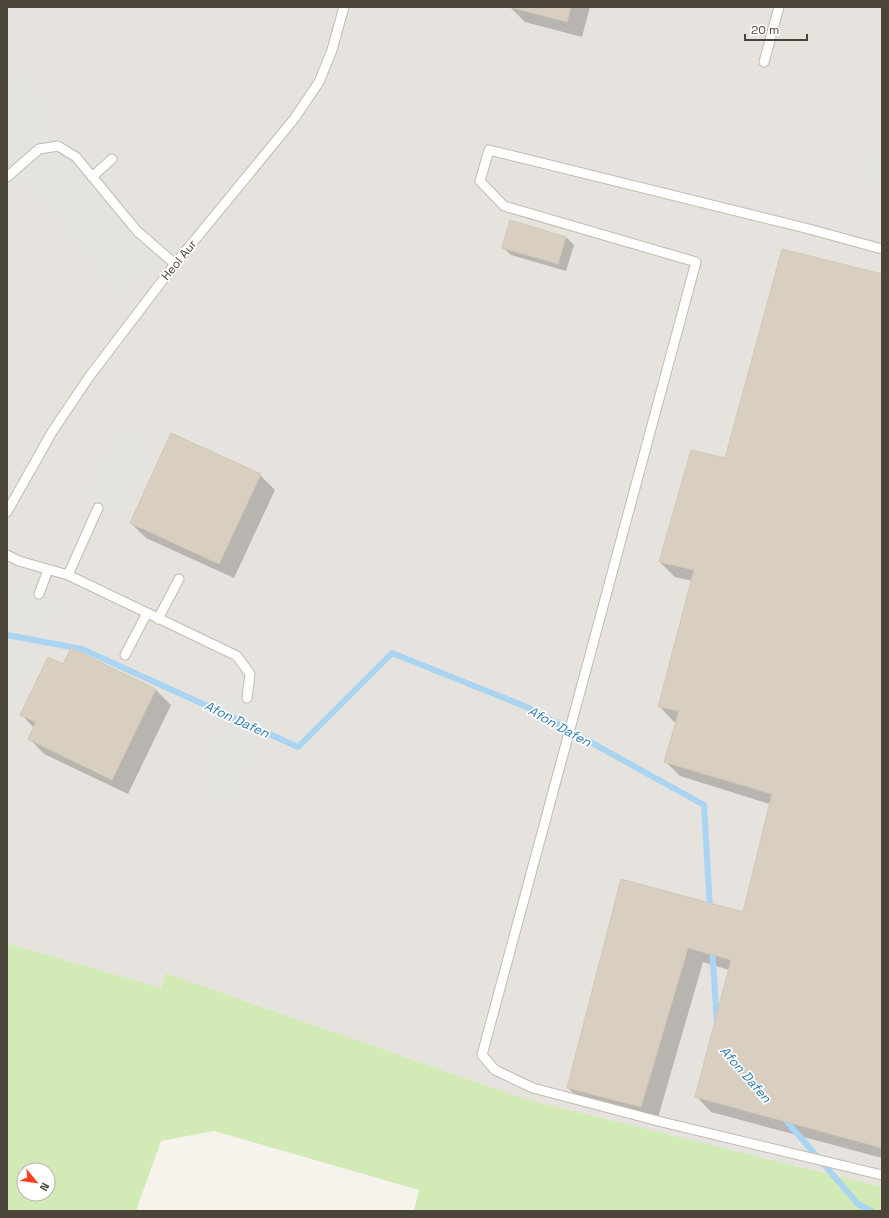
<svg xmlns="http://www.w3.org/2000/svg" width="889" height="1218" font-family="'Space Grotesk',sans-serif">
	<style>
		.industrial { fill: #e6e2dd }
		.green { fill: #d2eab5; fill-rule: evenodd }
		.parking { fill: #e5e3e0 }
		.shadow { fill: #0003 }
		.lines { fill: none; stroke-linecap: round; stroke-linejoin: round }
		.stream { stroke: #a9d4f2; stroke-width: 6 }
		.building { fill: #d8cfc1; stroke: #d3c7b4 }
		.service-casing { stroke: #c2bbae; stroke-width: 11 }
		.service { stroke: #fff; stroke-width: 9 }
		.labels { text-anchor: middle; stroke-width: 3.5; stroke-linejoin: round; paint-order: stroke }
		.street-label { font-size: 12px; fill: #4b4439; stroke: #fff }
		.water-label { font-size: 13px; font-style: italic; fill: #2e7ab2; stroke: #fff }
	</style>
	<rect width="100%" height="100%" fill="#f6f3ec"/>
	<!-- industrial -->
	<path class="industrial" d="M7,7H882V1187L525,1099L165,973L161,988L7,943Z"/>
	<!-- green -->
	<path class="green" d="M7,943L161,988L165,973L525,1099L882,1187V1211H414L419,1190L214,1131L161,1141L136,1211H7ZM24,1170H48V1194H24Z"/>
	<!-- parking -->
	<path class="parking" d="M22,69L61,115L49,124L54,130L55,136L64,137L73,140L87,155L95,157L105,154L113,148L125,163L115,171L113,186L160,240L170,243H181L154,275V269L151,268L123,304L19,180L7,190V82Z
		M882,110V187L857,181Z
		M132,426L144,432L154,456L124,518L80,498L109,433Z
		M18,582L64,604L7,720V604Z
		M237,695L253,699L267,712L244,798L223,807L209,802L199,783L221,699Z"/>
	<!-- shadow -->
	<path class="shadow" d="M510,7H590L582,37L525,22Z
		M511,222L566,237L574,245L566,271L511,255L503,247Z
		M882,275V1158L711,1112L696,1096L729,970L703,962L657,1121L584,1103L568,1088L622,880L744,914L770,804L680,776L665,761L677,722H674L659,706L693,581L675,577L660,562L726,459Z
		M260,475L275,490L234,578L146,538L131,523Z
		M72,649L156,690L171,705L128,794L44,754L29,738L34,728L21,714L64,666Z"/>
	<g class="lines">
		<!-- stream -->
		<path class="stream" d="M7,635L82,649L298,747L392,653L529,708L704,805L710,910
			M712,947L717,1024
			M783,1117L858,1204L871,1211"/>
	</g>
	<!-- building -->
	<path class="building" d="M509,7H571L567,22Z
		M510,220L566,237L558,264L502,248Z
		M782,249L882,274V1148L695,1097L731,960L688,948L641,1107L567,1088L621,879L743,912L772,794L664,762L679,711L658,707L694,570L659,562L691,450L725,458Z
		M171,433L261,474L219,564L130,523Z
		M71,648L156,689L112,780L28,739L36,722L20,715L48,657L63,664Z"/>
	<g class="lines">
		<!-- service casing -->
		<g class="service-casing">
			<path id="service" d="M764,62L779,7
				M7,177L39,149L58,146L76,157L137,231L175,264
				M92,177L112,159
				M882,249L809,229L489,150L480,181L504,206L696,262L482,1055L495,1070L533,1088L662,1122L882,1175
				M7,512L52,432L89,377L175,264L294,119L319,82L332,50L344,7
				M7,555L19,561L68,575L237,656L250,674L247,698
				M68,575L98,508
				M39,594L48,570
				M158,619L179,579
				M125,655L147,613"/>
		</g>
		<!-- service -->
		<use href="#service" class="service"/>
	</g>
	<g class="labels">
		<!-- street labels -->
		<g class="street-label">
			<text transform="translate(179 260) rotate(-51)" y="4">Heol Aur</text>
		</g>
		<!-- water labels -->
		<g class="water-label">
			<text transform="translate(237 719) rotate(25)" y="5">Afon Dafen</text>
			<text transform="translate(560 726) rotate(29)" y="5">Afon Dafen</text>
			<text transform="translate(746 1074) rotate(49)" y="5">Afon Dafen</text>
		</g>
	</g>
	<!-- border -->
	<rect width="889" height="1218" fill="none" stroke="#4b4439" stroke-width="16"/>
	<!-- north arrow -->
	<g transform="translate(36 1182) rotate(119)"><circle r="19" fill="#ffffff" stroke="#b7b4b0"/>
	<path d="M0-3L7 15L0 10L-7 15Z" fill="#fc3f1d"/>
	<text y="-6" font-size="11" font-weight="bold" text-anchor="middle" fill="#4b4439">N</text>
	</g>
	<!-- scale -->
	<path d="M745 34v6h62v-6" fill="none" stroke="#4b4439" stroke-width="2"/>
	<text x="751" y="34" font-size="12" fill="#4b4439" stroke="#ffffff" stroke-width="3" paint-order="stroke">20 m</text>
</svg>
